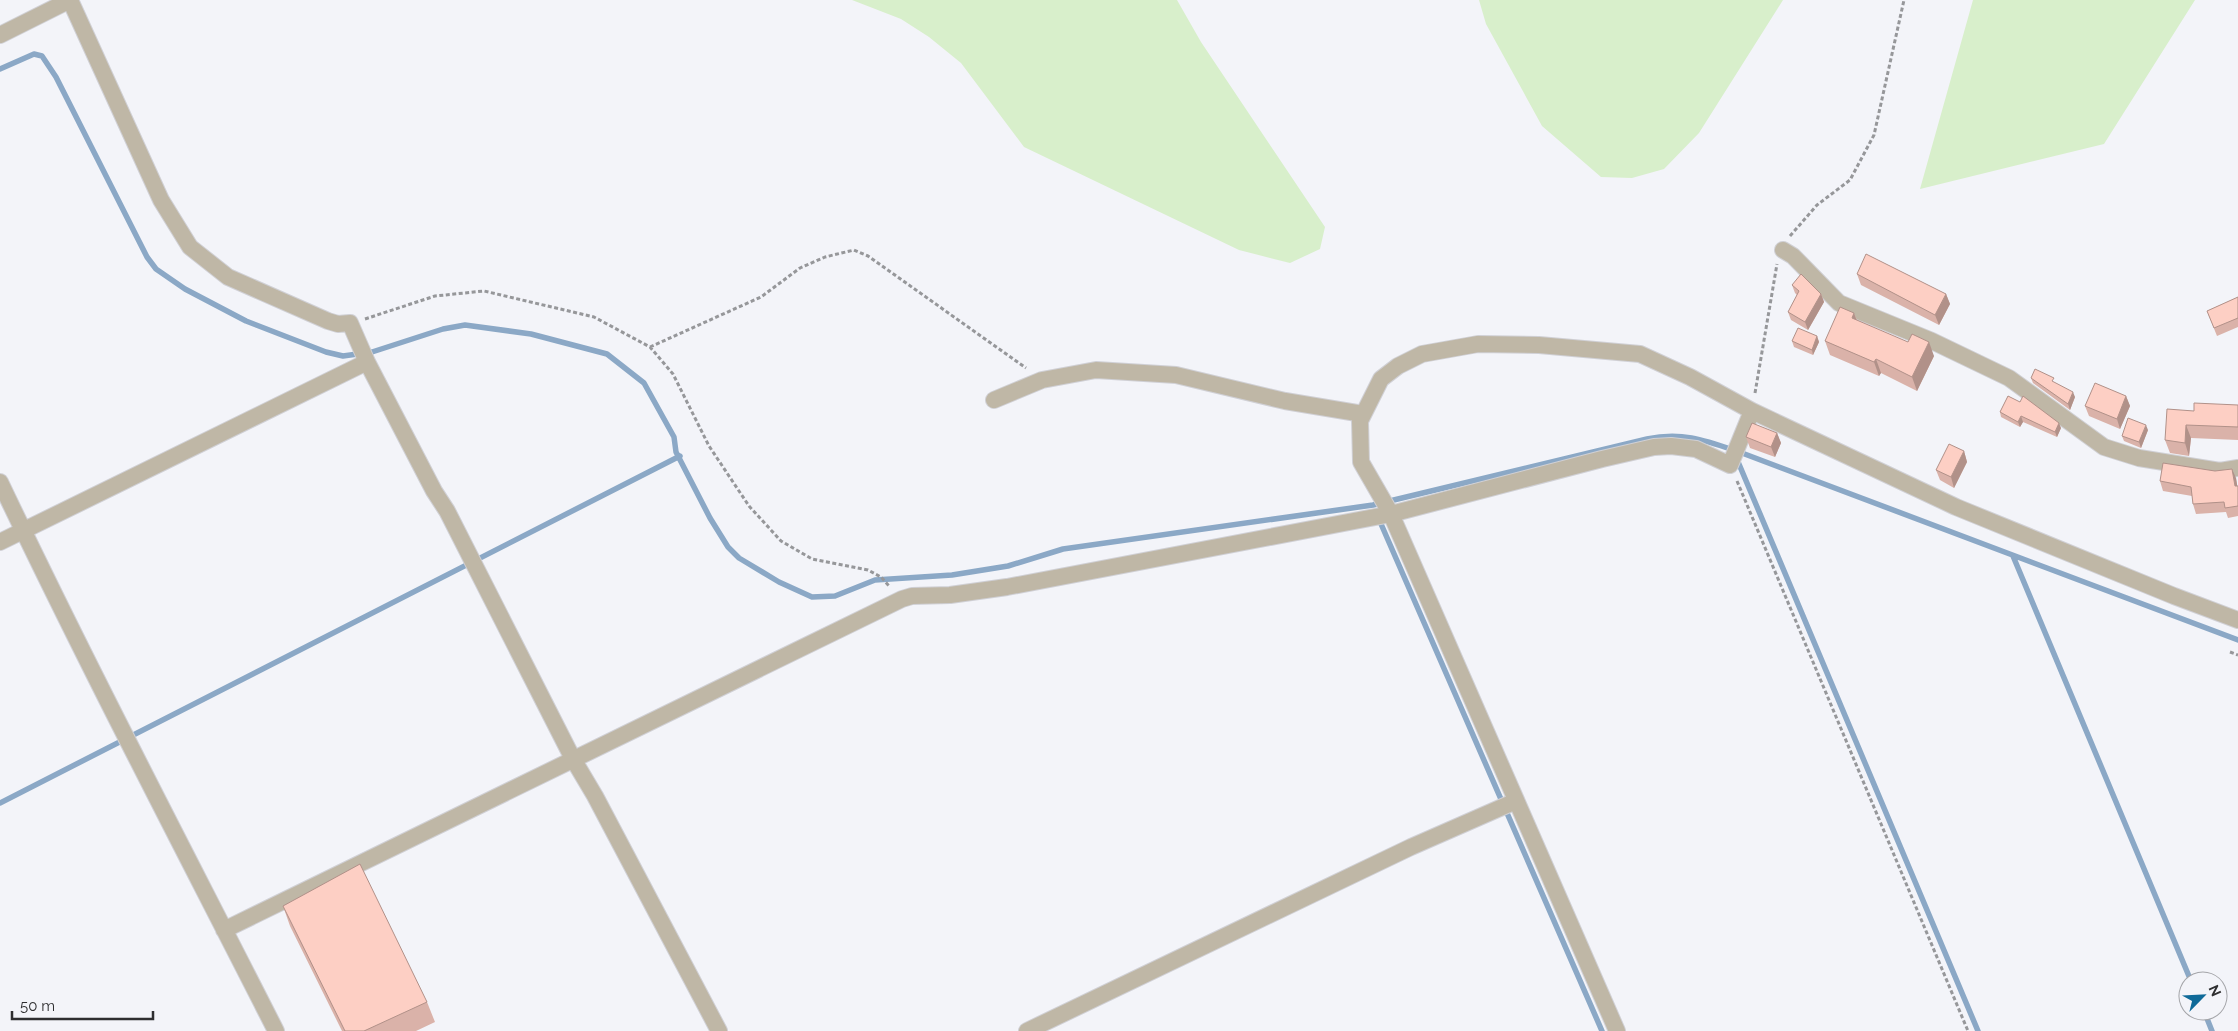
<svg xmlns="http://www.w3.org/2000/svg" width="2238" height="1031" font-family="Raleway,sans-serif">
	<style>
		.green { fill: #d8efcb }
		.lines { fill: none; stroke-linecap: round; stroke-linejoin: round }
		.stream { stroke: #8ba8c6; stroke-width: 5.5 }
		.minor-casing { stroke: #d0d0d5; stroke-width: 18 }
		.path { stroke: #96979a; stroke-width: 3; stroke-dasharray: 4 2.5; stroke-linecap: butt }
		.minor { stroke: #bfb7a6; stroke-width: 16 }
		.wall { fill: #dab2a9 }
		.shaded-wall { fill: #b19189 }
		.building { fill: #fdcfc4; stroke: #b19189 }
	</style>
	<rect width="100%" height="100%" fill="#f3f4f9"/>
	<!-- green -->
	<path class="green" d="M852,0H1177L1201,42L1325,227L1320,249L1290,263L1239,250L1024,147L961,63L929,37L901,19Z
		M1479,0H1783L1699,133L1664,169L1632,178L1601,177L1542,126L1486,24Z
		M1973,0H2195L2104,144L1920,189Z"/>
	<g class="lines">
		<!-- stream -->
		<path class="stream" d="M0,69L34,54L42,56L56,77L147,257L156,269L185,289L246,321L326,352L343,356L372,352L443,329L465,325L531,334L607,354L644,383L674,437L676,452L710,518L728,547L739,558L779,582L812,597L835,596L875,580L952,575L1008,566L1063,549L1373,505L1647,439C1683,431 1707,441 1742,453L2238,640
			M1736,457L1978,1031
			M1378,517L1602,1031
			M2013,556L2191,981
			M0,803L680,456
			M2204,1011L2212,1031"/>
		<!-- minor casing -->
		<g class="minor-casing">
			<path id="minor" d="M70,0L161,200L190,247L228,277L328,321L338,324L350,323L367,362L434,491L447,511L573,759L595,796L719,1031
				M0,35L70,0
				M1783,250L1793,256L1839,303L1932,341L2009,378L2104,447L2139,458L2220,471L2238,468
				M994,400L1042,380L1096,370L1176,375L1285,401L1363,414
				M0,482C88,667 183,848 276,1031
				M0,542L367,362
				M224,930L902,599L912,596L950,595L1007,587L1391,514L1602,459L1654,447L1671,446L1696,449L1730,465L1752,411
				M1027,1031L1411,847L1516,801
				M1617,1031L1391,514L1361,462L1360,421L1381,379L1398,366L1422,354L1478,344L1539,345L1640,354L1690,377L1752,411L1956,507L2174,596L2238,620"/>
		</g>
		<!-- path -->
		<path class="path" d="M1790,236L1817,205L1850,180L1874,135L1904,0
			M365,319L435,296L484,291L594,317L650,347L673,374L709,446L749,506L781,541L812,559L868,570L881,577L890,587
			M650,347L761,297L800,268L825,257L854,250L868,256L1026,368
			M1755,393L1777,264
			M1737,481L1968,1031
			M2230,652L2238,655"/>
		<!-- minor -->
		<use href="#minor" class="minor"/>
	</g>
	<!-- wall -->
	<path class="wall" d="M1857,274L1946,294L1950,304L1939,325L1861,285Z
		M1792,285L1821,294L1824,302L1808,330L1791,320L1788,312L1797,295L1795,293Z
		M2238,297V327L2217,336L2207,311Z
		M1854,313L1857,320L1934,356L1917,391L1881,373L1879,376L1830,355L1825,341Z
		M1817,336L1819,342L1813,355L1794,347L1792,341Z
		M2031,378L2055,383L2075,397L2070,410L2033,383Z
		M2008,396L2061,428L2057,437L2023,422L2020,427L2001,417L2000,412Z
		M2126,396L2130,406L2120,429L2089,416L2085,406Z
		M2238,405V440L2191,438L2189,456L2170,453L2165,440L2194,411Z
		M2148,430L2141,448L2124,441L2122,436Z
		M1777,433L1781,443L1775,457L1750,448L1746,437Z
		M1964,451L1967,462L1954,488L1940,480L1936,470Z
		M2236,478L2237,486H2238V516L2228,518L2226,512L2196,514L2193,504L2192,496L2163,491L2160,481Z
		M283,906L427,1002L435,1022L416,1031H342L290,926Z"/>
	<!-- shaded-wall -->
	<path class="shaded-wall" d="M1821,294L1824,302L1808,330L1805,322Z
		M1946,294L1950,304L1939,325L1935,315Z
		M1854,313L1859,327L1852,318Z
		M1817,336L1819,342L1813,355L1812,350Z
		M1929,342L1934,356L1917,391L1912,377Z
		M1876,359L1881,373L1879,376L1874,362Z
		M2073,392L2075,397L2070,410L2068,404Z
		M2126,396L2130,406L2120,429L2117,419Z
		M2021,416L2023,422L2020,427L2018,422Z
		M2059,423L2061,428L2057,437L2055,432Z
		M2146,425L2148,430L2141,448L2139,442Z
		M2186,425L2191,438L2189,456L2185,443Z
		M1777,433L1781,443L1775,457L1771,447Z
		M1964,451L1967,462L1954,488L1951,477Z
		M2232,469L2236,478L2238,490L2235,486Z"/>
	<!-- building -->
	<path class="building" d="M1866,254L1946,294L1935,315L1857,274Z
		M1801,274L1821,294L1805,322L1788,312L1799,291L1792,285Z
		M2238,297V318L2214,328L2207,311Z
		M1840,307L1854,313L1852,318L1908,342L1912,334L1929,342L1912,377L1876,359L1874,362L1825,341Z
		M1798,328L1817,336L1812,350L1792,341Z
		M2035,369L2054,378L2052,381L2073,392L2068,404L2031,378Z
		M2095,383L2126,396L2117,419L2085,406Z
		M2008,396L2020,402L2023,396L2059,423L2055,432L2021,416L2018,422L2000,412Z
		M2194,403L2238,405V427L2186,425L2185,443L2165,440L2167,409L2194,411Z
		M2128,418L2146,425L2139,442L2122,436Z
		M1752,423L1777,433L1771,447L1746,437Z
		M1949,444L1964,451L1951,477L1936,470Z
		M2163,463L2215,471L2232,469L2235,486H2238V506L2225,508L2224,502L2193,504L2191,487L2160,481Z
		M360,864L427,1002L364,1031H345L283,906Z"/>
	<!-- north arrow -->
	<g transform="translate(2203 996) rotate(66)"><circle r="24" fill="#f3f4f9" stroke="#a4a5a9"/>
	<path d="M0-4L9 19L0 12L-9 19Z" fill="#0f6a99"/>
	<text y="-8" font-size="14" font-weight="bold" text-anchor="middle" fill="#2e2e30">N</text>
	</g>
	<!-- scale -->
	<path d="M12 1011v8h141v-8" fill="none" stroke="#2e2e30" stroke-width="2.5"/>
	<text x="20" y="1011" font-size="15" fill="#2e2e30" stroke="#f3f4f9" stroke-width="4" paint-order="stroke">50 m</text>
</svg>
